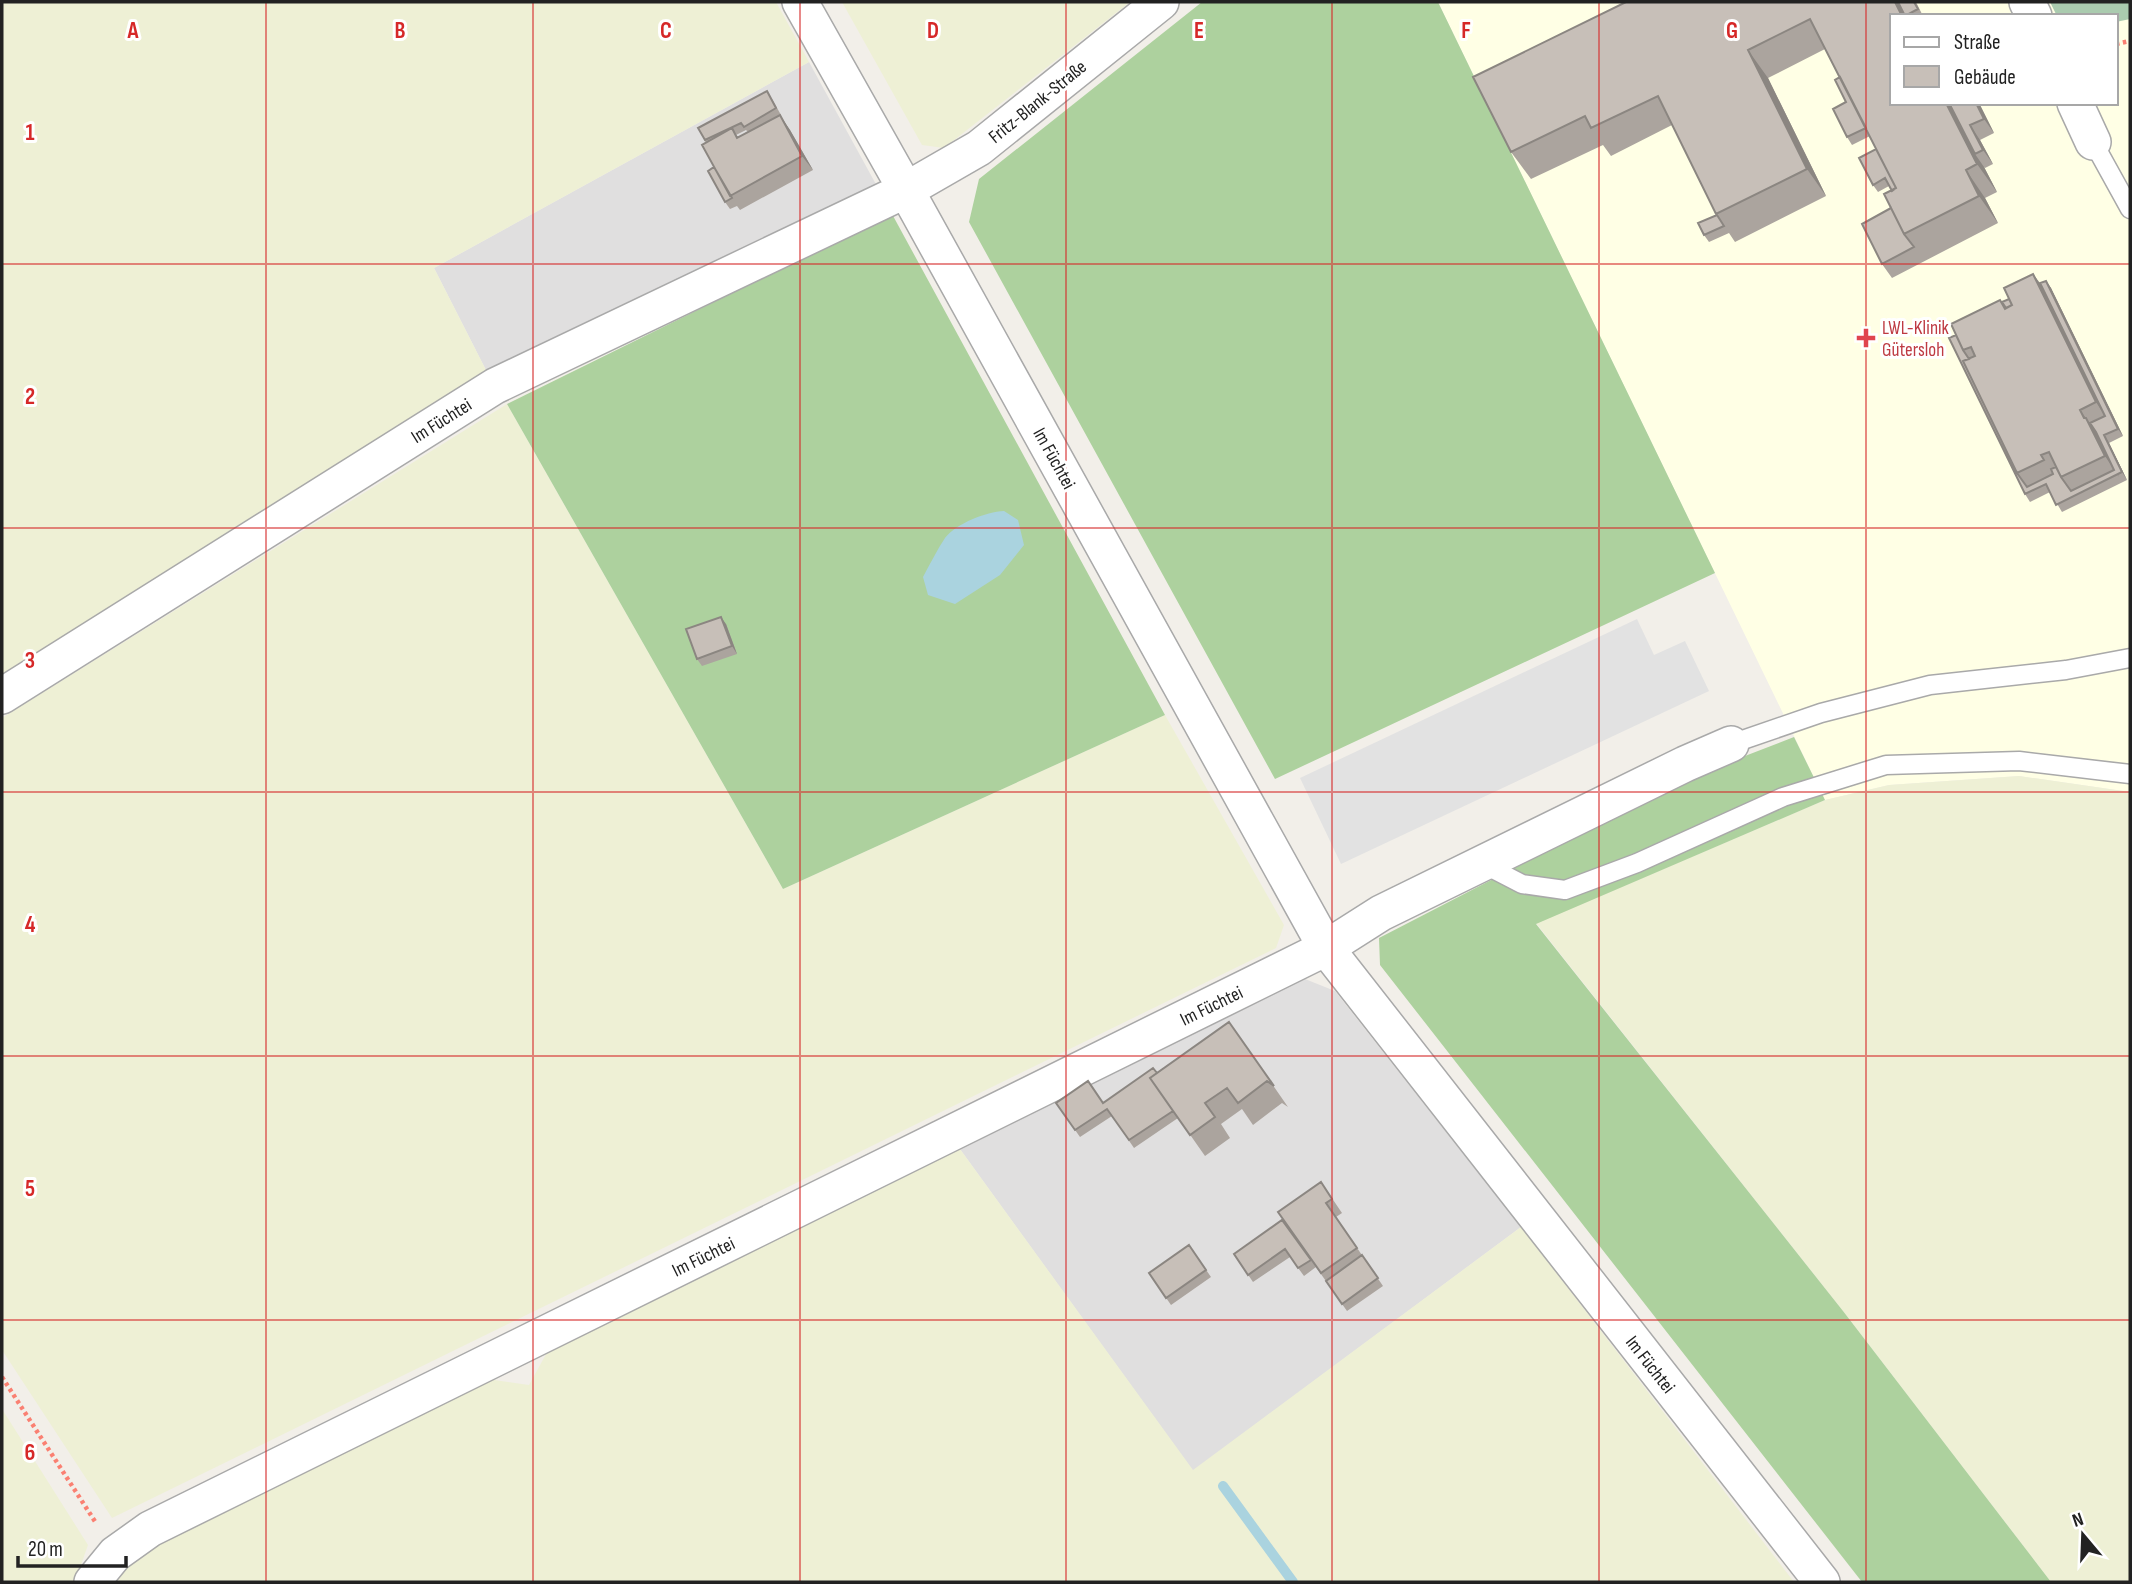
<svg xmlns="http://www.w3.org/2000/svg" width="2132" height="1584" font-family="'Sofia Sans Condensed',sans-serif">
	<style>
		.residential { fill: #e0dfdf }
		.education { fill: #ffffe5; fill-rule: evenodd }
		.farmland { fill: #eef0d5 }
		.forest { fill: #add19e }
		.cemetery { fill: #aacbaf }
		.parking { fill: #e2e2e2 }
		.water { fill: #aad3df }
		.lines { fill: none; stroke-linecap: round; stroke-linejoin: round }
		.stream { stroke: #aad3df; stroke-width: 10 }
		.lane-casing { stroke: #a9a9a9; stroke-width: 21 }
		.street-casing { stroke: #a9a9a9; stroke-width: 38 }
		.path { stroke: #fa8072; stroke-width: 4.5; stroke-dasharray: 3.5 3.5; stroke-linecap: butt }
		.lane { stroke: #fff; stroke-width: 18 }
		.street { stroke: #fff; stroke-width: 35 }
		.wall { fill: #aba49e; fill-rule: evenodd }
		.shaded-wall { fill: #8b8681 }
		.building { fill: #c7bfb8; stroke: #8b8681; stroke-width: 2 }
		.grid { fill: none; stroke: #d62828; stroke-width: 2; stroke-opacity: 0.55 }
		.health-dot { fill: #e0444e; stroke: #fff; stroke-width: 2.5 }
		.labels { text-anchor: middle; stroke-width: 6; stroke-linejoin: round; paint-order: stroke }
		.street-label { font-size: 19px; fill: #222; stroke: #fff }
		.health-label { font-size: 19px; fill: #be3a42; stroke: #fff; text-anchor: start }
		.grid-label { font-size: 23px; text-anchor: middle; font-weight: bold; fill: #d62828; stroke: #fff; stroke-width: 6; stroke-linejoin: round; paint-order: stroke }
	</style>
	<rect width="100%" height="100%" fill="#f2efe9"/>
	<!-- residential -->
	<path class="residential" d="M809,62L878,188L490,378L434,268Z
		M1305,979L1335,991L1521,1227L1193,1471L957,1145Z"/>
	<!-- education -->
	<path class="education" d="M1438,2H2130V792L2019,776L1889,785L1825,800ZM1892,16H2116V103H1892Z"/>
	<!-- farmland -->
	<path class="farmland" d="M2,2H776L809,62L434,268L490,378L2,678Z
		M842,2H1130L944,148L922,145Z
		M507,404L783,889L1165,715L1284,925L1276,948L112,1518L2,1350V718Z
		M2019,776L2130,792V1582H2051L1843,1311L1536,923L1825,800L1889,785Z
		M957,1145L1193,1470L1521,1227L1794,1582H118L124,1570L159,1543L487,1379L529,1385L550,1347Z
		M2,1409L88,1545L75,1582H2Z"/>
	<!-- forest -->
	<path class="forest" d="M1202,2H1438L1715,573L1275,779L969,222L979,179Z
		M892,214L1165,715L783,889L507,404Z
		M1794,737L1825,800L1536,924L1843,1311L2051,1582H1862L1380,965L1379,938L1688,778Z"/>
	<!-- cemetery -->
	<path class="cemetery" d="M2050,2H2130V19L2116,22V16H2057Z"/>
	<!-- parking -->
	<path class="parking" d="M1637,619L1654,655L1685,641L1709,691L1341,864L1300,778Z"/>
	<!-- water -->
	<path class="water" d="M1004,511L1018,520L1024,545L1000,575L955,604L928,595L923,577C930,564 937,550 945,538C957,523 986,512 1004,511Z"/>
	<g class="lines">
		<!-- stream -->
		<path class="stream" d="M1223,1486L1293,1582"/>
		<!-- lane casing -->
		<g class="lane-casing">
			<path id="lane" d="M2093,142L2130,209
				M1731,744L1821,713L1930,685L2066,670L2130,658
				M1488,860L1493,869L1522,884L1565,890L1637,863L1783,797L1886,765L2019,761L2130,774"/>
		</g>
		<!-- street casing -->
		<g class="street-casing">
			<path id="street" d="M800,2L906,190L1326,948L1822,1582
				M2027,2L2034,16
				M2075,103L2093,142
				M2,696L495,386L906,190L979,148L1161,2
				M92,1582L115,1554L150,1529L1326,948L1381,913L1685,764L1731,744"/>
		</g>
		<!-- path -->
		<path class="path" d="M2116,44L2130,41
			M2,1377L96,1523"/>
		<!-- lane -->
		<use href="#lane" class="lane"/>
		<!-- street -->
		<use href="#street" class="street"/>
	</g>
	<!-- wall -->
	<path class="wall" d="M1626,2H1916L1923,16H1892V103H1979L1994,133L1980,140L1993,164L1985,168L1984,167L1997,192L1985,198L1998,223L1892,278L1882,264L1891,208L1892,191L1889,186L1878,192L1873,185L1876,149L1870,136L1852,145L1847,137L1846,102L1840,77L1825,49L1768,78L1826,196L1735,242L1729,233L1709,242L1704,235L1717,215L1672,125L1611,156L1603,145L1531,179L1511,152Z
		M772,99L781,115L780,116L790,130L813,170L740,210L737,206L730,209L725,202L706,143L698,128ZM746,130L748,132L738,137L736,135Z
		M2033,274L2040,283L2046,281L2051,288L2123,436L2109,443L2127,480L2062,512L2050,492L2030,502L2025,494L1956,335L2002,302L2009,299Z
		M726,624L737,654L702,666L697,659Z
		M1229,1022L1288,1107L1282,1103L1253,1125L1242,1109L1221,1124L1230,1138L1205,1156L1165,1099L1178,1118L1134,1148L1112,1116L1080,1137L1056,1103H1103L1157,1073Z
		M1321,1182L1342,1213L1336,1217L1383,1286L1347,1311L1316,1267L1304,1276L1290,1257L1253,1282L1234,1254L1282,1220Z
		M1189,1245L1211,1277L1171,1305L1149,1273Z"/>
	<!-- shaded-wall -->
	<path class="shaded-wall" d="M1895,2H1900L1905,16H1902Z
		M1748,50L1768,78L1826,196L1807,169Z
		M1946,103H1952L1975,154L1984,167L1997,192L1977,164Z
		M1976,103H1979L1994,133L1984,119Z
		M780,115L790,130L813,170L802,156Z
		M1970,125L1980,140L1993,164L1983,150Z
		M1966,170L1985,198L1998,223L1979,196Z
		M2033,274L2048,295L2110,424L2096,402Z
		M2046,281L2051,288L2123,436L2118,429Z
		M2080,410L2101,439L2119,477L2105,456Z
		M2104,435L2109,443L2127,480L2122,472Z
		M721,617L726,624L737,654L732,646Z"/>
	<!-- building -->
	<path class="building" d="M1626,2H1895L1902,16H1892V103H1946L1977,164L1966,170L1979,196L1904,234L1884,194L1896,188L1810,19L1748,50L1807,169L1716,214L1658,96L1591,128L1585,116L1511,152L1473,77Z
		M1898,2H1914L1918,9L1905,16Z
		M1840,77L1866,128L1847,137L1833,109L1846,102L1835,80Z
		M767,91L776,108L744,127L741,123L705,140L698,128Z
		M1949,103H1976L1984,119L1970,125L1983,150L1975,154Z
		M780,115L802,156L730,196L702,145L732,128L737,138Z
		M1876,149L1896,188L1892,191L1885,178L1873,185L1859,158Z
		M714,167L732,198L725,202L708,171Z
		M1891,208L1904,234L1914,247L1882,264L1862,224Z
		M1717,215L1724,226L1704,235L1698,223Z
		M2033,274L2096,402L2080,410L2084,418H2086L2105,456L2061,477L2049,452L2041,455L2044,460L2017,473L1963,361L1975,356L1971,347L1963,350L1951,324L2000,300L2005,309L2012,305L2004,288Z
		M2046,281L2118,429L2104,435L2122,472L2056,505L2046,484L2025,494L1949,338L1956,335L1963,350L1969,359L1963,361L2017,473L2027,487L2053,474L2051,469L2056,467L2061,477L2071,491L2114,470L2096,432L2090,423L2105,416L2040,283Z
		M2009,299L2012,305L2006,308L2002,302Z
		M721,617L732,646L697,659L686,629Z
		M1229,1022L1274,1086L1267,1081L1238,1103L1227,1088L1205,1103L1215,1117L1190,1135L1150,1078Z
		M1153,1068L1157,1073L1150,1078L1173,1111L1129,1140L1107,1109L1075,1130L1056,1103L1088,1081L1103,1103Z
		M1321,1182L1332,1199L1326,1203L1357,1248L1321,1273L1278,1212Z
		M1282,1220L1311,1260L1298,1268L1285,1249L1248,1275L1234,1254Z
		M1189,1245L1206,1270L1166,1298L1149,1273Z
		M1362,1255L1378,1278L1342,1304L1326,1281Z"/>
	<!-- grid -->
	<path class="grid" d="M266,2V1582M533,2V1582M800,2V1582M1066,2V1582M1332,2V1582M1599,2V1582M1866,2V1582M2,264H2130M2,528H2130M2,792H2130M2,1056H2130M2,1320H2130"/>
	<!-- markers -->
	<path class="health-dot" d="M1862.5 327.5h7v7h7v7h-7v7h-7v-7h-7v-7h7z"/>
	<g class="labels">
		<!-- street labels -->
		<g class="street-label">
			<text transform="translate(1037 101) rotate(-39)" y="7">Fritz-Blank-Straße</text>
			<text transform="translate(441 420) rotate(-32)" y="7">Im Füchtei</text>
			<text transform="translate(1055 458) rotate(61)" y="7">Im Füchtei</text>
			<text transform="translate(1211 1005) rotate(-26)" y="7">Im Füchtei</text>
			<text transform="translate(703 1256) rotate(-26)" y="7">Im Füchtei</text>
			<text transform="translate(1651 1364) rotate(52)" y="7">Im Füchtei</text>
		</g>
		<!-- health labels -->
		<g class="health-label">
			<text x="1882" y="334">LWL-Klinik<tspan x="1882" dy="22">Gütersloh</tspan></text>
		</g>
	</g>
	<g class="grid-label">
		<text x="133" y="38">A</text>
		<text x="400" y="38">B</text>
		<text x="666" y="38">C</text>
		<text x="933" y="38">D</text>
		<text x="1199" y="38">E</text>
		<text x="1466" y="38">F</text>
		<text x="1732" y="38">G</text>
		<text x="30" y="140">1</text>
		<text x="30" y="404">2</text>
		<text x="30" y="668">3</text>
		<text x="30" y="932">4</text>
		<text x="30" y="1196">5</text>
		<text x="30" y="1460">6</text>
	</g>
	<!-- border -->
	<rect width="2132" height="1584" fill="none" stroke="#222222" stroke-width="7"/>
	<!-- legend -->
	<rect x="1890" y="14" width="228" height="91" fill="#ffffff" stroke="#a7a7a7" stroke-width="2"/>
	<rect x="1904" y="37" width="35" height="10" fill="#ffffff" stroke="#a7a7a7" stroke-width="2"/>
	<text x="1954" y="49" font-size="21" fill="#222222">Straße</text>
	<rect x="1904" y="66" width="35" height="21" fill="#c7bfb8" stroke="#a7a7a7" stroke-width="2"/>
	<text x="1954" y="84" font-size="21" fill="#222222">Gebäude</text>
	<!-- north arrow -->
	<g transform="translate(2083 1535) rotate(341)" stroke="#ffffff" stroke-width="5" paint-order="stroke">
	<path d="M0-5L12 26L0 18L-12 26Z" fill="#222222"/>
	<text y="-10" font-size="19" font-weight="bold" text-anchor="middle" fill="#222222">N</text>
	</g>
	<!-- scale -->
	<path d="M18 1556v10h108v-10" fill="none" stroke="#222222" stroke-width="3.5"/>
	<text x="28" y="1556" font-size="21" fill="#222222" stroke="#ffffff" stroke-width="5" paint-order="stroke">20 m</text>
</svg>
